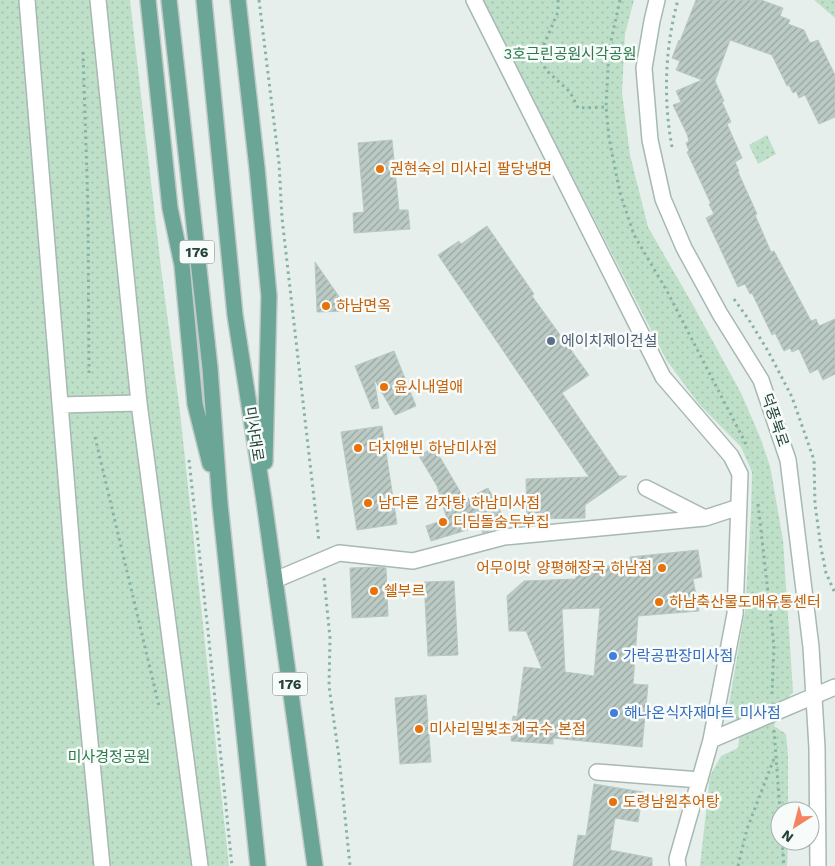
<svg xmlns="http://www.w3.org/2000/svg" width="835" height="866" font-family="'Work Sans','Noto Sans KR',sans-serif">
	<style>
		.grass { fill: url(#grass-dots) }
		.building { fill: url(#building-hatch); stroke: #b8c9c2; fill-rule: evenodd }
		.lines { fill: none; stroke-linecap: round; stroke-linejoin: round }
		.minor-casing { stroke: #a8b8b2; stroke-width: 18 }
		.major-casing { stroke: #c2cac8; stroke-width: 18 }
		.path { stroke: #86b3a5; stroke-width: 3; stroke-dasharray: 2.5 4; stroke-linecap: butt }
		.minor { stroke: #fff; stroke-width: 15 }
		.major { stroke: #6aa596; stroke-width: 15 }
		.food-dot { fill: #e8710a; stroke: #f7fbf9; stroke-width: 2 }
		.service-dot { fill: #5c6f8a; stroke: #f7fbf9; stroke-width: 2 }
		.shop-dot { fill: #3f7fe0; stroke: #f7fbf9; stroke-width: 2 }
		.labels { text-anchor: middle; stroke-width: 5; stroke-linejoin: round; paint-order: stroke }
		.shield { fill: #f7fbf9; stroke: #637a73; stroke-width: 1 }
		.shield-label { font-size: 14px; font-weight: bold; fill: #24423a }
		.park-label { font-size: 15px; fill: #2d7a4b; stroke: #f7fbf9 }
		.food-label { font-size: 15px; fill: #c56008; stroke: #f7fbf9; text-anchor: start }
		.service-label { font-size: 15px; fill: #4e5e75; stroke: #f7fbf9; text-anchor: start }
		.street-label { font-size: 15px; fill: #24423a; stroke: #f7fbf9 }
		.shop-label { font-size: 15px; fill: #366cbe; stroke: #f7fbf9; text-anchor: start }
	</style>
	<defs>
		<pattern id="grass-dots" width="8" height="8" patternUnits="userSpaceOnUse" patternTransform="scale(1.25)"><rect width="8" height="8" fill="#bfe0c8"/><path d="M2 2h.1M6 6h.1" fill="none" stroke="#a4c1ad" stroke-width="1.8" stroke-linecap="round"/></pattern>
		<pattern id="building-hatch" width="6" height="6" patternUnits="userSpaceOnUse" patternTransform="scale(1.25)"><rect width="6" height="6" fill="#bbcac4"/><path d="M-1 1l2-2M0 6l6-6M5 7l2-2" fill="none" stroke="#98a6a0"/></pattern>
	</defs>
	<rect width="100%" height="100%" fill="#e6efeb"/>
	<!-- grass -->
	<path class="grass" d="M0,0H130L161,268L180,412L229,866H0Z
		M482,0H634L625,34L622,93L630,155L648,227L693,305L741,393L760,437L770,466L783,540L793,692L779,709L774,726L786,734L788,755V811H780V841H788L787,866H700L710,776L721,756L738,748L741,724L727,716L745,610L751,512L752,472L741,447L699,404L667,361Z
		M814,0H835V18Z
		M767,135L776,154L758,164L749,145Z"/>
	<!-- building -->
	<path class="building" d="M696,0H761L783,8L780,16L790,20L788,24L804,30L810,43L818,40L835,75V117L819,124L805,95L799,98L796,91L793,93L789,85L787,86L772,55L730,40L715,81L724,101L722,102L731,122L727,124L742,158L735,162L739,171L738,172L757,214L755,215L771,252L774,251L811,321L816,319L819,326L835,319V374L823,380L818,369L810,373L799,349L792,352L790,348L784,351L775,333L772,335L752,293L750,294L745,284L738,287L706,218L714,214L709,204H711L687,152L689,151L686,143L689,141L687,134L673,105L681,102L676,91L702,80L676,70L680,61L672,58L679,40L680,41Z
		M392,140L399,210H408L410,229L354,233L353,213L364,212L358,143Z
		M487,226L534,294L532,296L589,375L562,393L619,476H627L585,505V518L527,519L526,479L589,477L438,255L459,241L461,244Z
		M315,262L349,311L317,312Z
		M394,351L416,406L395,415L374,379L379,408L372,409L355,366Z
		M382,426L397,524L357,530L341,432Z
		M434,447L465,500L488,488L508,525L483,533L480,526L431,541L426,526L447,519L437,486L419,456Z
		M698,550L702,577L693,579L699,611L638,616L633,684L648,685L642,747L553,738V744L511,741L513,716L517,717L524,667L542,669L526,631H509L507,596L524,581L576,579L575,567L631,565L630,557ZM600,608L594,676L565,672L562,609Z
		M380,567L386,568L388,616L352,618L350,568Z
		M454,581L458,655L428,656L424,582Z
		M426,695L431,762L400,764L395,698Z
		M594,784L643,792L638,822L615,818L610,850L652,858V866H573L578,835L586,836Z"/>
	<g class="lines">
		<!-- minor casing -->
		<g class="minor-casing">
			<path id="minor" d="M27,0L75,587L102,866
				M98,0L139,403L200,866
				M474,0L663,377L731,456L740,474L735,614L711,740L677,859L678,866
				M657,0L652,21L644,68L650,140L663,199L684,248L720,314L761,380L788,460L811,647L817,748L818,866
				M60,405L139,403
				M646,488L705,518
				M275,580L339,553L413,561L504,537L705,518L739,507
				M711,740L835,687
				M597,772L700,780"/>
		</g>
		<!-- major casing -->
		<g class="major-casing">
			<path id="major" d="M148,0L170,208L182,265L195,404L210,464
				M169,0L210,368L220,504L258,866
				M204,0L235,315L264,501L315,866
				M238,0L257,168L269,296L265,462"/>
		</g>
		<!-- path -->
		<path class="path" d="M259,0L279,163L282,218L319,542
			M558,0V12L539,56L546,70L570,92L578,108L606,107
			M620,0L609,50L606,107L609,138L620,193L634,235L667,291L747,446
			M83,52L88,209L89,373
			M672,147C663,99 665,46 678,0
			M734,299L749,320L768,351L792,397L814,460L815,504L821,548L826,573L835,593
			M95,437L159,706
			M189,460L208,631L232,866
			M758,504L774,646L772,694
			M324,578L330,638L329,686L339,757L350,866
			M774,730L780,811
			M782,841L784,866
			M738,866L747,829L775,756"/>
		<!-- minor -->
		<use href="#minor" class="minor"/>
		<!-- major -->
		<use href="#major" class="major"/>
	</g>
	<!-- markers -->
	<g class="food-dot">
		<circle cx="380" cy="169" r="5"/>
		<circle cx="326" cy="306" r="5"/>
		<circle cx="384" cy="387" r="5"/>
		<circle cx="358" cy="448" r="5"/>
		<circle cx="368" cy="503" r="5"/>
		<circle cx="443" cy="522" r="5"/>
		<circle cx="662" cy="568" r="5"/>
		<circle cx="374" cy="591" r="5"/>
		<circle cx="659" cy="602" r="5"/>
		<circle cx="419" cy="729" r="5"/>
		<circle cx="613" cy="802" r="5"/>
	</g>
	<circle class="service-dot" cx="551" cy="341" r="5"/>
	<g class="shop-dot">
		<circle cx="613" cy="656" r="5"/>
		<circle cx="614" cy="713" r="5"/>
	</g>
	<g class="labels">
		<!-- shield labels -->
		<g class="shield">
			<rect x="179.5" y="240.5" width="35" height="23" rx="4"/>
			<rect x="272.5" y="672.5" width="35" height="23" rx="4"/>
		</g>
		<g class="shield-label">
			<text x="197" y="257">176</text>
			<text x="290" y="689">176</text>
		</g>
		<!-- park labels -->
		<g class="park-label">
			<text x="570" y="59">3호근린공원시각공원</text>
			<text x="109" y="762">미사경정공원</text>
		</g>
		<!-- food labels -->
		<g class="food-label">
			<text x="390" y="174">권현숙의 미사리 팔당냉면</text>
			<text x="336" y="311">하남면옥</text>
			<text x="394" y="392">윤시내열애</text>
			<text x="368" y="453">더치앤빈 하남미사점</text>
			<text x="378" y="508">남다른 감자탕 하남미사점</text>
			<text x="453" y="527">디딤돌숨두부집</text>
			<text x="652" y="573" text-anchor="end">어무이맛 양평해장국 하남점</text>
			<text x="384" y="596">쉘부르</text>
			<text x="669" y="607">하남축산물도매유통센터</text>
			<text x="429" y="734">미사리밀빛초계국수 본점</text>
			<text x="623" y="807">도령남원추어탕</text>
		</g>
		<!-- service labels -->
		<g class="service-label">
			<text x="561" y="346">에이치제이건설</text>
		</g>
		<!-- street labels -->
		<g class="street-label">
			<text transform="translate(775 420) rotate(71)" y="5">덕풍북로</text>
			<text transform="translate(254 434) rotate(81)" y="5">미사대로</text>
		</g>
		<!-- shop labels -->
		<g class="shop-label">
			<text x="623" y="661">가락공판장미사점</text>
			<text x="624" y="718">해나온식자재마트 미사점</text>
		</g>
	</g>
	<!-- north arrow -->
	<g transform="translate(795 826) rotate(216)"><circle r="24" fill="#f7fbf9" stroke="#a3b1ad"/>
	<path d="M0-4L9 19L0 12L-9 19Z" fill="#f4845f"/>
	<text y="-8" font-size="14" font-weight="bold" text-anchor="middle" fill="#24423a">N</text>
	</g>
</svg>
